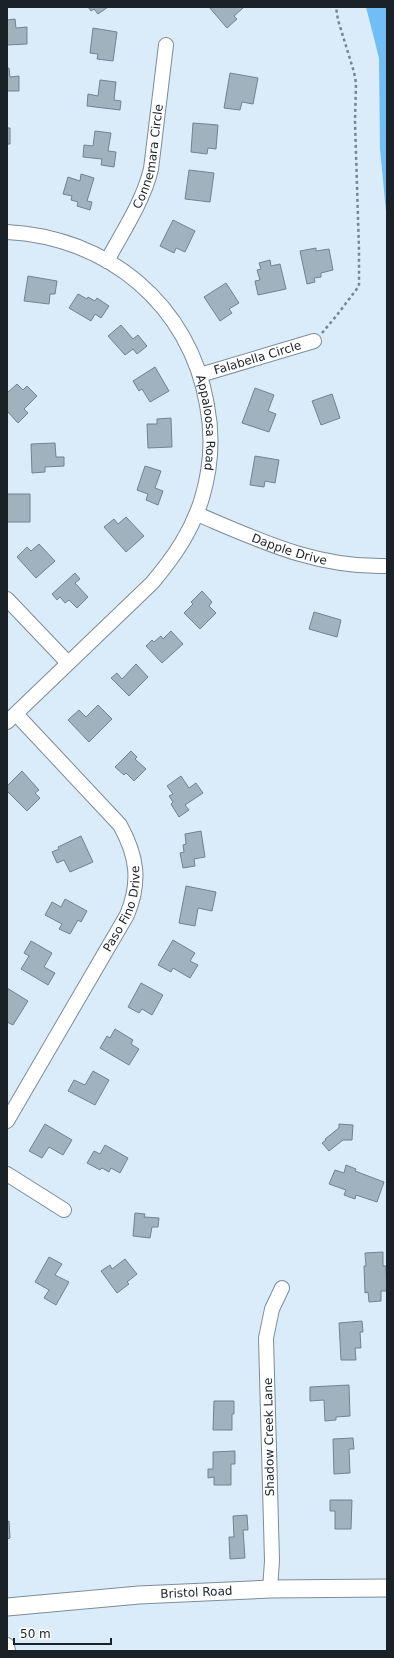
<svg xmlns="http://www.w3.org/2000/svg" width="394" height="1658" font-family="'DejaVu Sans',sans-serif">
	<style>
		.water { fill: #71bef6 }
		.building { fill: #a1b2bf; stroke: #72828e }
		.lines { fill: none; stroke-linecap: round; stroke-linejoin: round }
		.minor-casing { stroke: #7c8c98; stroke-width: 16 }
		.major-casing { stroke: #7c8c98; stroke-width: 19 }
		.path { stroke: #78858e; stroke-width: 2.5; stroke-dasharray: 3 3; stroke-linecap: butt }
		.minor { stroke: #fff; stroke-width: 14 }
		.major { stroke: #fff; stroke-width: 17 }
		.labels { text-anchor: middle; stroke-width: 3; stroke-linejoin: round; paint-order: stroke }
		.street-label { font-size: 12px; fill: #1b2227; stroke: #fff }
	</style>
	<rect width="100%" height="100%" fill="#daecfa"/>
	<!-- water -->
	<path class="water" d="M366,7H387V222L380,149L379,58Z"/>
	<!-- building -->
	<path class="building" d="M88,7H108L98,14L94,9L91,11Z
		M209,7H242L243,8L234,16L237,19L227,28Z
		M15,19L16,28L27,27V44L7,45V20Z
		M93,28L117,32L113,61L97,59L98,54L90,53Z
		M7,68H9L10,77L19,76V91H7Z
		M230,73L258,78L253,104L242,102L240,110L224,108Z
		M100,80L116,82L114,100L121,101L120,110L87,106L88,94L98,96Z
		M193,123L218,125L216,149L208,148L207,154L191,152Z
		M7,128H10V144H7Z
		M95,131L111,133L108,151L116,152L114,167L101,165L102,159L83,157L84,145L93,146Z
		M189,170L214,173L210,202L185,199Z
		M81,174L94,178L87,201L92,202L90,210L77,206L78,202L71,200L72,196L63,194L68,177L80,181Z
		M173,220L195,231L185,252L176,248L174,253L160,246Z
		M316,248V251L329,249L333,270L321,273V277L314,278L315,282L307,284L300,251Z
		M270,260L271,266L280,264L286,289L258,295L255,281L260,280L257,270L261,269L259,263Z
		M28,276L57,281L55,294H50L49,304L24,301Z
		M226,283L239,303L229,309L232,313L220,321L204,297Z
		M78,294L87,299L88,297L95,301L97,298L109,306L101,318L95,314L91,321L69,308Z
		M121,325L133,339L138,335L147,346L137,354L133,349L125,355L108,336Z
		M155,367L169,391L150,402L142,389L139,391L133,381Z
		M17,384L23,390L27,386L37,396L24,409L28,413L18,423L7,411V393Z
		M255,388L274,395L268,411L276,414L269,432L242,423Z
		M332,394L340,418L321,425L312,401Z
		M171,418L172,447L148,448L147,424H157V419Z
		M55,443L56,457H64V466L45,467V472L32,473L31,444Z
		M255,456L279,460L275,483L265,481L264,487L250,485Z
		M145,466L161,471L155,488L163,491L158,505L146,500L148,494L137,490Z
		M7,494H30V522H7Z
		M126,517L144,536L126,552L104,527L114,519L118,524Z
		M39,544L55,561L36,578L17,557L27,547L31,551Z
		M75,573L80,579L75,583L88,597L77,608L69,600L65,603L60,597L57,600L52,594Z
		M202,591L212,602L209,606L216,613L200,629L184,613L193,604L191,602Z
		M314,612L341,620L337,637L309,629Z
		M171,631L183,644L162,663L146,646L152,640L154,642L161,636L163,639Z
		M136,664L148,677L129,696L111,678L117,673L122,679Z
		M98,705L112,719L89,742L68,720L79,710L86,717Z
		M131,751L137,757L135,759L146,769L134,781L126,773L124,775L115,767Z
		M22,771L39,790L35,793L40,798L27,811L7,791V786Z
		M181,776L189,788L196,783L203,793L185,805L189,810L179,817L171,804L173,802L169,796L173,794L167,786Z
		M201,831L205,857L194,859L195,866L183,868L180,853L184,852L183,845L186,844L185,834Z
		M81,836L93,862L70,872L64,860L57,863L52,852L59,849L58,847Z
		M186,886L216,892L212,911L198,908L195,926L179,923Z
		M65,899L87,911L81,922L78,920L70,934L59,929L62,924L45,915L52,902L61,907Z
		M173,940L195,953L190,961L198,965L190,978L173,968L171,972L158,965Z
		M31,941L52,953L44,967L55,973L48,985L21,969L29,956L24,953Z
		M141,983L163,995L152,1015L142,1009L139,1013L128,1007Z
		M7,988L28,1001L13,1025L7,1022Z
		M115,1029L133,1040L131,1044L139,1049L129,1065L100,1048L107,1036L110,1038Z
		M93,1071L109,1080L95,1105L68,1091L74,1080L85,1085Z
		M45,1124L72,1140L63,1155L49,1147L42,1158L29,1151Z
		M339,1124L353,1125L352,1140H343L329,1151L322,1143L326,1140L325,1139L339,1128Z
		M105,1145L128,1158L120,1173L111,1168L109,1172L102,1168L100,1170L87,1163L94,1151L100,1154Z
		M346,1165L356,1169L355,1171L384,1182L377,1202L356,1195L355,1199L344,1195L346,1190L329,1184L335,1170L344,1173Z
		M135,1213L145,1214L144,1217L159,1218L158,1227H152L150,1238L133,1236Z
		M383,1252V1266H386L387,1291H381V1301L369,1302L368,1292L365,1293L364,1266H366L365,1253Z
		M49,1257L62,1264L55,1275L69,1282L56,1305L44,1298L49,1290L35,1282Z
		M125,1259L137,1274L127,1282L129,1284L117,1293L101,1271L110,1265L112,1269Z
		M362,1321L363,1332H360L361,1348H355L356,1360H341L339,1323Z
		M349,1385L350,1416L336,1417V1420L325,1421L324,1400L310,1401V1387Z
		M214,1401H234V1414H232V1430H213Z
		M353,1438L354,1449H349L350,1473L334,1474L333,1439Z
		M235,1451V1464H231V1485H214V1477L208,1478V1469H213V1452Z
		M330,1500H352L351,1529H335V1511H330Z
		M247,1515L248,1530H243L245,1558L230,1559L229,1537H234L233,1516Z
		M9,1521L10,1538L7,1539V1522Z"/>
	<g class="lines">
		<!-- minor casing -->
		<g class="minor-casing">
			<g id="minor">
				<path id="s1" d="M7,232C108,237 190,305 207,405C213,436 211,468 202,498C192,531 174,557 152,583L7,722"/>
				<path id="s2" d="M107,261C123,231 143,202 151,169L166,45"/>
				<path id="s3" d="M200,375L314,341"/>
				<path id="s4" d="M197,514C261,541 316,568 387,566"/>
				<path d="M7,599L68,663"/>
				<path id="s5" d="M7,1121L127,915C141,881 137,856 120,825L16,714"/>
				<path d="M7,1174L64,1210"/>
				<path d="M270,1589L272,1561L266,1338L272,1309L282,1288"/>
				<path d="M7,1645L8,1651"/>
			</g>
		</g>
		<!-- major casing -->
		<g class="major-casing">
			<g id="major">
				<path id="s6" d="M7,1607L139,1595L270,1589L387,1588"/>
			</g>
		</g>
		<!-- path -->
		<path class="path" d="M322,333L337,315L359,286V250L355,121L356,83L354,72L338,20L336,7"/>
		<!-- minor -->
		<use href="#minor" class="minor"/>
		<!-- major -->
		<use href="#major" class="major"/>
	</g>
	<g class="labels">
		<!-- street labels -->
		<g class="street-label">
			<text dy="4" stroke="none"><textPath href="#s2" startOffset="114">Connemara Circle</textPath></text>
			<text dy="4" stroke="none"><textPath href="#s3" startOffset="60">Falabella Circle</textPath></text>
			<text dy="4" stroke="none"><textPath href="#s1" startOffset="304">Appaloosa Road</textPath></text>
			<text dy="4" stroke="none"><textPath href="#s4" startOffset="99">Dapple Drive</textPath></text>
			<text dy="4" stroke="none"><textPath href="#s5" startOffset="243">Paso Fino Drive</textPath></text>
			<text transform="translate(269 1437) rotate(-91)" y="4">Shadow Creek Lane</text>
			<text dy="4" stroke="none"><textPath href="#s6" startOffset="190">Bristol Road</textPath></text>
		</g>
	</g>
	<!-- border -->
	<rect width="394" height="1658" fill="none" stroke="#1b2227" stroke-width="16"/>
	<!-- scale -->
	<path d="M14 1638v6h97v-6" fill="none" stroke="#1b2227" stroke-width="2"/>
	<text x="20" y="1638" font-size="12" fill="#1b2227" stroke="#ffffff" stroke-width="3" paint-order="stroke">50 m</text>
</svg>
